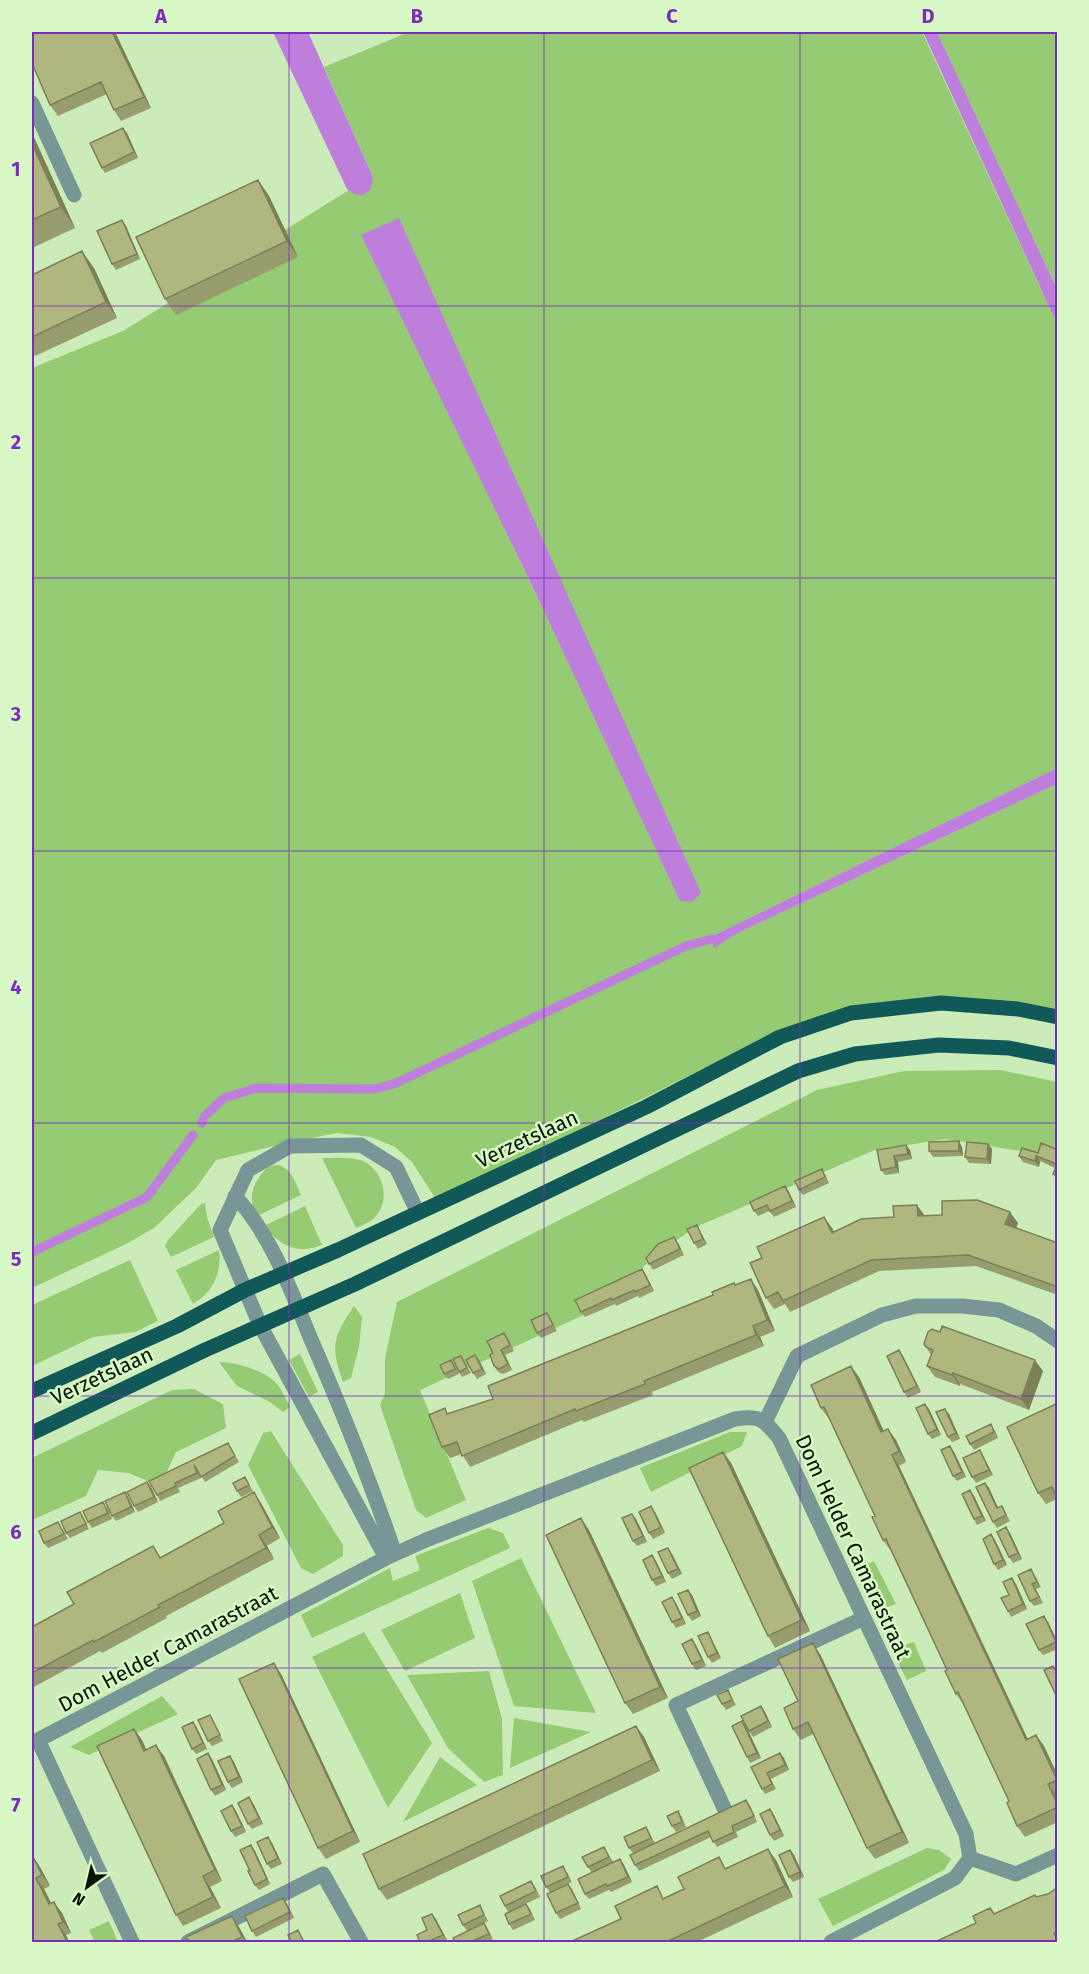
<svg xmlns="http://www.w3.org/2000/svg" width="1089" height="1974" font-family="'Fira Sans',sans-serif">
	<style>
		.green { fill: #95cb72; fill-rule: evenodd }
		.water { fill: #be7fdc }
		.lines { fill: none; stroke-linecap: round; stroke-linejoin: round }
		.stream { stroke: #be7fdc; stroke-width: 9 }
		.minor { stroke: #779695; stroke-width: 15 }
		.major { stroke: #115958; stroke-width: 15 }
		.wall { fill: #979d6c }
		.shaded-wall { fill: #7b8058 }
		.building { fill: #b0b77e; stroke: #7b8058; stroke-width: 1.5 }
		.grid { fill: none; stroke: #7b2cbf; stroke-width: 1.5; stroke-opacity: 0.55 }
		.labels { text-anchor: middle; stroke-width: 5; stroke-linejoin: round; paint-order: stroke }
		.street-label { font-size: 21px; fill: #071202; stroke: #d8f9c5 }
		.neatline { fill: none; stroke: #7b2cbf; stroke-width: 2 }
		.grid-label { font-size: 20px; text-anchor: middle; font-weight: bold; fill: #7b2cbf }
	</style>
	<rect width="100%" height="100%" fill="#cbecb8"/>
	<!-- green -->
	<path class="green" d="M409,32H922L1057,324V768L710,937L714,948L740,932L1057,784V1013L928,1001L767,1037L437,1201L412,1162L395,1147L371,1137L337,1133L291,1142L216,1160L196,1188L154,1228L126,1244L32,1288V368L123,331L349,190L354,194L373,177L324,67ZM362,235L692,902L680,900L526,573Z
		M937,32H1057V289Z
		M1000,1070L1057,1082V1157L946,1139L875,1150L696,1227L659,1252L601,1307L420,1390L466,1500L426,1518L416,1510L380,1405L385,1394V1358L397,1302L817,1090L904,1071Z
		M322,1158C335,1158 353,1156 365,1162C385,1173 391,1203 373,1219C368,1223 362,1225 356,1228Z
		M279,1165C292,1170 296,1183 301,1195L257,1216C246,1198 254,1179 269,1166Z
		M205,1203L207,1217L214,1237L171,1257L165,1246L168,1240L201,1204Z
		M305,1206L322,1245C297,1255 281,1246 264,1226Z
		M219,1250C222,1273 213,1292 193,1304L176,1270Z
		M130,1260L158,1321L135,1332L93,1337L32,1366V1305Z
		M354,1306L362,1317L359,1347L351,1378L343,1382C330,1346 333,1337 354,1306Z
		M300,1354L318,1392L309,1397L289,1360Z
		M219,1362C236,1362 267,1371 278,1385C283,1392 286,1400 290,1407L283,1412L270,1402L237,1386Z
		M194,1389L223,1404L226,1428L176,1452L165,1476L154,1484L129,1473L98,1470L86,1496L32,1520V1458L172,1390Z
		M271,1431L343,1545V1556L313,1574L301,1568L248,1465L263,1433Z
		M730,1432H747L742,1446L651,1492L640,1468Z
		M488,1528L503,1533L510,1548L312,1638L301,1615L390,1568L393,1581L420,1570L415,1556Z
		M521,1558L596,1713L514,1706L472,1581Z
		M874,1561L896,1604L875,1612L855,1570Z
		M460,1593L475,1638L405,1671L381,1630Z
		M364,1632L432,1743L388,1808L312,1657Z
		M914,1642L926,1671L907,1680L891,1649Z
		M489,1671L502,1719L503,1775L484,1782L448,1748L407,1675Z
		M162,1696L178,1714L89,1755L70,1747Z
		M514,1718L591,1732L510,1768Z
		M440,1757L477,1785L403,1822Z
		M927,1848L939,1850L951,1859L944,1870L833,1926L818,1899Z
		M109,1921L118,1942H95L89,1930Z"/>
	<!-- water -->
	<path class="water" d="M273,32H308L373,177L371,189L363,195L354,194L347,189Z
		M923,32H937L1057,289V324Z
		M399,218L701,893L692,902L680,901L526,573L361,235Z
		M1057,768V784L740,932L714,948L710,937Z"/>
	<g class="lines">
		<!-- stream -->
		<path class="stream" d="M202,1123L204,1117L224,1098L256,1088L374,1089L394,1084L686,946L711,939
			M32,1252L147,1197L193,1135"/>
		<!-- minor -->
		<path class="minor" d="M32,103L74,195
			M235,1196C271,1235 290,1288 310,1337C341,1408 370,1480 395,1554
			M765,1422L797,1356L882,1315L916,1306H962L999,1310L1036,1326L1058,1341
			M386,1558L260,1325L220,1230L248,1170L290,1146L361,1145L396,1167L418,1213
			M725,1810L676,1705L864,1618
			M970,1858L1016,1874L1058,1855
			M132,1942L38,1740L386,1558L426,1540L735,1419C760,1415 763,1419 779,1438L966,1834L970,1858L955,1878L831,1942
			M188,1942L323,1874L361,1942"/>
		<!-- major -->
		<path class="major" d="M32,1391L177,1326L245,1290L338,1250L646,1107L780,1037L851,1013L941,1003L1018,1009L1058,1017
			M32,1433L205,1350L355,1284L798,1071L855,1054L939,1045L1009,1048L1058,1058"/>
	</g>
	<!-- wall -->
	<path class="wall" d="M32,32H115L151,108L121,121L114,110L107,94L58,116L50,105Z
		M32,133L75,228L32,248Z
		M127,133L138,158L105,173L102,168Z
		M258,180L269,196L298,257L176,315L165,299Z
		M122,220L126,226L140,259L116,270L112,264Z
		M94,268L117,318L35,356L32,351V275Z
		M988,1144L992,1149L991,1164L969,1163L965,1157Z
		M906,1145L910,1150L912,1159L898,1162L899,1173L885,1175L881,1170L877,1150Z
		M962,1147L963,1156L933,1157L929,1151Z
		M1058,1150V1180L1053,1174L1055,1168L1040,1161L1039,1167L1023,1162L1019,1156Z
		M825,1174L829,1183L803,1195L799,1190Z
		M785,1186L789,1192L796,1207L774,1217L769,1211L758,1216L754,1211Z
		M925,1216L1018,1223L1016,1228L1058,1243V1295L976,1266L879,1271L790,1312L785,1304L774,1309L766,1298L832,1228L834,1232Z
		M700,1231L707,1244L698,1249L694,1243Z
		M678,1242L684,1255L653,1270L649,1264Z
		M642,1269L646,1275L654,1291L639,1298L638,1296L616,1306L615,1304L585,1317L581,1312Z
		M736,1285L758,1290L775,1331L760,1337L764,1346L652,1392L653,1395L584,1422L582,1420L470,1467L462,1454L450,1458L442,1447L449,1414L493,1399Z
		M547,1313L557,1331L541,1338L537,1333Z
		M504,1333L508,1338L514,1351L505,1355L512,1370L503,1374L498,1372L494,1366L493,1353Z
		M924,1344L1043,1371L1029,1410L960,1384V1386L935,1377L927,1366L931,1355Z
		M461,1356L471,1373L462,1377L459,1372Z
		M903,1356L921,1392L908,1398L904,1392Z
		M451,1360L455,1366L459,1374L448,1379L444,1374Z
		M479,1360L486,1374L477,1379L473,1373Z
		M859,1377L884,1431L896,1440L906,1462L899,1466L1028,1739L1044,1746L1058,1776V1795L1056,1796L1058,1800V1822L1025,1837L1017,1826L1009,1801L964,1705L956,1694L947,1670L891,1551L883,1540L875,1516L829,1419L821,1408Z
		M1058,1403L1057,1499L1046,1504L1038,1493Z
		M929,1409L941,1435L932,1439L928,1434Z
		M949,1414L960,1439L952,1442L948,1437Z
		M995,1430L998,1438L974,1450L970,1444Z
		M228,1443L239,1462L205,1482L199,1472L201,1478L178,1488L180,1492L160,1501L157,1495Z
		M723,1452L731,1463L810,1631L775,1648L768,1636Z
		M954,1452L966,1477L957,1481L953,1476Z
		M983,1456L993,1475L976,1483L972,1477Z
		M245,1477L253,1491L241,1497L237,1491Z
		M147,1482L151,1487L158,1502L138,1512L134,1506Z
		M985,1483L989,1488L998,1508L1005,1512L1010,1521L997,1528L993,1522Z
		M974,1496L986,1521L977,1525L974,1519Z
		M128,1497L135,1512L116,1521L112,1516Z
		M261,1503L280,1538L267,1546L274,1559L166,1616L167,1618L102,1653L100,1651L32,1688V1624L33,1626Z
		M107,1507L112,1519L92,1528L88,1522Z
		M80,1512L84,1518L89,1529L70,1538L66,1533Z
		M655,1512L665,1533L653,1539L649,1533Z
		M632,1514L636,1519L647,1542L637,1546L633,1541Z
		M62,1528L68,1539L48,1548L44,1543Z
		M589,1530L668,1698L633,1714L625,1703Z
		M1010,1533L1022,1559L1013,1563L1009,1557Z
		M995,1540L1007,1565L998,1570L994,1564Z
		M672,1554L682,1574L672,1579L668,1573Z
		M656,1561L666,1582L656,1586L652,1580Z
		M1018,1575H1035L1041,1587L1036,1589L1043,1603L1034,1606L1030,1601Z
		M1016,1584L1027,1609L1011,1617L1008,1611L1009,1595Z
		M692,1595L701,1616L692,1621L688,1615Z
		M676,1603L686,1624L676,1628L672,1622Z
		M1048,1622L1058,1642V1649L1043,1655L1039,1650Z
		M708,1632L721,1658L712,1663L708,1657Z
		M696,1645L706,1666L696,1670L692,1664Z
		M820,1654L909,1843L875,1859L867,1848L813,1734L801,1740L793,1729L798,1701Z
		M281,1674L360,1842L326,1859L318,1848Z
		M728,1690L736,1705L726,1710L722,1704Z
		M765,1712L772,1727L753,1737L749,1731Z
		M210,1715L213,1720L223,1741L212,1746L208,1741Z
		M193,1722L197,1728L207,1749L196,1754L192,1749Z
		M636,1726L644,1737L660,1771L387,1900L379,1889Z
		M746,1726L761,1758L750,1763L747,1757Z
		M134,1729L142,1740L146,1750L164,1756L222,1881L210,1887L221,1908L183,1926L176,1915Z
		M208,1753L212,1759L226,1790L215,1796L211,1790Z
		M780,1753L784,1758L789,1770L771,1779L776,1789L765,1794L762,1789L751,1767Z
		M230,1756L234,1762L243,1782L232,1788L228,1782Z
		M253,1803L263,1824L252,1829L248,1824Z
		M232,1805L236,1811L246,1832L235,1837L231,1831Z
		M750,1806L757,1822L736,1832L738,1837L717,1847L711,1837L639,1871L635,1865L633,1853L629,1848L646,1827L655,1843Z
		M770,1809L774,1815L784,1836L774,1841L770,1835Z
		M678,1811L682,1817L686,1827L676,1832L672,1826Z
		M272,1843L282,1864L271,1869L267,1864Z
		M604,1847L613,1862L620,1859L624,1865L632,1882L611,1892L609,1890L589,1899L585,1894L592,1873L588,1867Z
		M790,1850L794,1855L804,1877L793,1882L789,1877Z
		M255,1851L270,1884L259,1890L255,1885L250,1871Z
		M32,1855L40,1867L50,1886L44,1889L51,1903L62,1913L71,1933L66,1935L69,1942H32Z
		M776,1860L793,1897L697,1942H570L727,1868Z
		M567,1872L572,1882L550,1892L546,1887Z
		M531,1881L535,1887L540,1897L508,1912L505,1906Z
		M572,1889L581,1909L560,1919L556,1913Z
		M283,1898L287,1904L294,1918L256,1937L252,1931Z
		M526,1904L530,1909L535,1920L513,1930L509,1924Z
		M483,1911L488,1921L467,1931L463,1925Z
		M432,1914L447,1940L442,1942H420L427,1930Z
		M232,1916L239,1927L247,1942H189Z
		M484,1923L488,1929L493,1939L486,1942H455Z"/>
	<!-- shaded-wall -->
	<path class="shaded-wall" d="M112,32H115L151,108L144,97Z
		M123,128L127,133L138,158L134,152Z
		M32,133L75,228L61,207L32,144Z
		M258,180L269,196L298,257L287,241Z
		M122,220L126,226L140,259L137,254Z
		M82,251L94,268L117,318L106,302Z
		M959,1141L962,1147L963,1156L959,1151Z
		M988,1144L992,1149L991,1164L987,1159Z
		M906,1145L910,1150L912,1159L908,1154Z
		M894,1156L898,1162L899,1173L896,1167Z
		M1036,1156L1040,1161L1039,1167L1035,1161Z
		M785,1186L789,1192L796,1207L792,1201Z
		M917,1205L925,1216H918Z
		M1010,1212L1018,1223L1013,1235L1005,1224Z
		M824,1217L832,1228L840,1244L832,1233Z
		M697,1225L700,1231L707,1244L703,1239Z
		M642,1269L646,1275L654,1291L650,1285Z
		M751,1279L758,1290L775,1331L767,1320Z
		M753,1326L760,1337L764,1346L756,1335Z
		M501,1350L505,1355L512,1370L508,1364Z
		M899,1350L903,1356L921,1392L917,1386Z
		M475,1355L479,1360L486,1374L482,1369Z
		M1035,1360L1043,1371L1029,1410L1021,1399Z
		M851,1366L859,1377L889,1443L881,1432Z
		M953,1373L960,1384V1386L952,1375Z
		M925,1404L929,1409L941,1435L937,1429Z
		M945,1409L949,1414L960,1439L956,1433Z
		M888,1429L896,1440L906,1462L899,1451Z
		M950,1446L954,1452L966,1477L962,1472Z
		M980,1450L983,1456L993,1475L989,1470Z
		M723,1452L731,1463L810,1631L802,1620Z
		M892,1455L899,1466L1033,1751L1026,1740Z
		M147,1482L151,1487L158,1502L154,1497Z
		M985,1483L989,1488L1001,1514L997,1508Z
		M970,1490L974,1496L986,1521L982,1516Z
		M125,1492L128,1497L135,1512L131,1507Z
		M254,1492L261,1503L280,1538L272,1527Z
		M651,1506L655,1512L665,1533L661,1527Z
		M632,1514L636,1519L647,1542L643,1536Z
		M581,1518L589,1530L668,1698L660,1687Z
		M1006,1527L1010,1533L1022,1559L1018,1553Z
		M991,1534L995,1540L1007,1565L1003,1560Z
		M259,1535L267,1546L274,1559L266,1548Z
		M668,1548L672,1554L682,1574L678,1569Z
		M652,1555L656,1561L666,1582L662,1576Z
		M1012,1578L1016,1584L1027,1609L1023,1604Z
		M688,1590L692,1595L701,1616L697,1611Z
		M672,1597L676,1603L686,1624L682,1618Z
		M1044,1616L1048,1622L1058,1644L1056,1642Z
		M708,1632L721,1658L717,1653Z
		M692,1639L696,1645L706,1666L702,1660Z
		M813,1643L820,1654L909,1843L902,1832Z
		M274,1663L281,1674L360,1842L353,1831Z
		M761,1706L765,1712L772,1727L768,1721Z
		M742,1721L746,1726L761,1758L757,1753Z
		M193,1722L197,1728L207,1749L203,1743Z
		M636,1726L644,1737L660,1771L652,1760Z
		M134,1729L142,1740L152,1762L144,1751Z
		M1036,1735L1044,1746L1054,1768L1058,1776V1781Z
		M156,1745L164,1756L222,1881L215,1870Z
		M208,1753L212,1759L226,1790L222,1785Z
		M780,1753L784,1758L789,1770L785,1765Z
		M230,1756L234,1762L243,1782L239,1777Z
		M1048,1784L1056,1796L1058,1800V1805Z
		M249,1797L253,1803L263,1824L259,1818Z
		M746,1800L750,1806L757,1822Z
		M232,1805L236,1811L246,1832L242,1826Z
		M770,1809L774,1815L784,1836L780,1830Z
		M268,1837L272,1843L282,1864L278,1858Z
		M251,1845L255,1851L270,1884L267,1879Z
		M768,1849L776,1860L793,1897L785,1886Z
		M790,1850L794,1855L804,1877L800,1872Z
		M32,1855L40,1867L50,1886L42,1875Z
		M620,1859L624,1865L632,1882L628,1877Z
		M203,1876L210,1887L221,1908L213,1897Z
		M36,1878L44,1889L57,1915L49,1904Z
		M568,1884L572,1889L581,1909L578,1903Z
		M283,1898L287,1904L294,1918L290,1912Z
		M54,1902L62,1913L71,1933L63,1922Z
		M432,1914L436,1919L447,1940L443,1935Z
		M232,1916L239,1927L247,1942H246L242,1937Z
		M58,1924L66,1935L69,1942H67Z"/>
	<!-- building -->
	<path class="building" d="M32,32H112L144,97L114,110L101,82L50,105L32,63Z
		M123,128L134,152L102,168L90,143Z
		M32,144L61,207L32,220Z
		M258,180L287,241L165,299L136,237Z
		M122,220L137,254L112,264L97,231Z
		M82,251L106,302L32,337V275Z
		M959,1141V1151H929V1142Z
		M967,1142L988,1144L987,1159L965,1157Z
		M1041,1143L1058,1150V1176L1053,1174L1057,1164L1036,1156L1035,1161L1019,1156L1022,1148L1038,1153Z
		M906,1145L908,1154L894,1156L896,1167L881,1170L877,1150Z
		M822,1169L825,1177L799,1190L795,1181Z
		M785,1186L792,1201L770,1211L767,1205L754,1211L750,1202Z
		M977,1200L1010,1212L1005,1224L1058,1243V1287L968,1255L871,1260L783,1301L778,1292L766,1298L750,1263L762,1258L757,1247L824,1217L832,1233L861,1219L894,1217L893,1206L917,1205L918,1216L942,1215V1201Z
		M697,1225L703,1239L694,1243L687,1229Z
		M674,1237L680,1249L649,1264L646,1258L658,1244Z
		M642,1269L650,1285L635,1292L634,1290L612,1300L611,1298L581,1312L575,1300Z
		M751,1279L767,1320L753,1326L756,1335L644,1381L645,1384L576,1411L575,1409L462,1456L457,1442L442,1447L429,1415L445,1408L447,1414L493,1399L488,1386L713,1295L712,1292L734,1283L735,1285Z
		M547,1313L553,1325L537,1333L531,1320Z
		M942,1326L1035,1360L1021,1399L953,1373L952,1375L927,1366L933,1350L926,1347L924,1344L928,1332L932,1329L940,1332Z
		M504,1333L510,1345L501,1350L508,1364L499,1369L494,1366L490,1355L493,1353L487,1341Z
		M899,1350L917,1386L904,1392L887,1356Z
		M475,1355L482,1369L473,1373L466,1360Z
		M461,1356L467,1368L459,1372L453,1359Z
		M451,1360L455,1369L444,1374L440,1365Z
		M851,1366L881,1432L888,1429L899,1451L892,1455L1026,1740L1036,1735L1057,1780L1048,1784L1058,1805V1807L1017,1826L1007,1803L1009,1801L958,1692L956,1694L945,1671L947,1670L886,1539L883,1540L872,1517L875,1516L824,1407L821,1408L811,1385Z
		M1058,1403V1500L1052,1487L1038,1493L1007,1427Z
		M925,1404L937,1429L928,1434L916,1408Z
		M945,1409L956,1433L948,1437L936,1412Z
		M991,1424L994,1432L970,1444L966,1436Z
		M228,1443L235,1456L201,1477L194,1465L197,1473L175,1483L176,1486L157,1495L149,1481Z
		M950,1446L962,1472L953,1476L941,1450Z
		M980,1450L989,1470L972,1477L963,1458Z
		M723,1452L802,1620L768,1636L689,1468Z
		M245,1477L249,1485L237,1491L233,1483Z
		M147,1482L154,1497L134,1506L127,1492Z
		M985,1483L997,1508L1002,1506L1006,1515L993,1522L976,1487Z
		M970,1490L982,1516L974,1519L962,1494Z
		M125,1492L131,1507L112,1516L105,1501Z
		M254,1492L272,1527L259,1535L266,1548L158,1605L160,1607L94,1642L93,1640L32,1673V1627L74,1604L67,1592L153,1546L160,1558L224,1523L218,1511Z
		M103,1502L108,1513L88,1522L83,1511Z
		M651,1506L661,1527L649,1533L639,1512Z
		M80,1512L86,1524L66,1533L61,1521Z
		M632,1514L643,1536L633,1541L622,1518Z
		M581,1518L660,1687L625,1703L546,1535Z
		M58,1522L64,1534L44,1543L39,1531Z
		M1006,1527L1018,1553L1009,1557L997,1532Z
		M991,1534L1003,1560L994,1564L983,1539Z
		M668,1548L678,1569L668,1573L658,1552Z
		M652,1555L662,1576L652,1580L643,1560Z
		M1031,1569L1037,1582L1032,1584L1039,1597L1030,1601L1018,1575Z
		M1012,1578L1023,1604L1008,1611L1001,1598L1009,1595L1003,1582Z
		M688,1590L697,1611L688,1615L678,1594Z
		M672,1597L682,1618L672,1622L662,1602Z
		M1044,1616L1056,1642L1039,1650L1026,1624Z
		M708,1632L717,1653L708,1657L698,1636Z
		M692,1639L702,1660L692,1664L682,1644Z
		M813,1643L902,1832L867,1848L808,1722L793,1729L784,1708L798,1701L778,1659Z
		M274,1663L353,1831L318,1848L239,1679Z
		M1053,1666L1058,1675V1694L1056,1695L1044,1670Z
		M728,1690L732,1700L722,1704L717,1695Z
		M761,1706L768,1721L749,1731L741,1716Z
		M210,1715L220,1735L208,1741L198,1720Z
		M742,1721L757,1753L747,1757L732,1726Z
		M193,1722L203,1743L192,1749L182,1727Z
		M636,1726L652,1760L379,1889L363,1854Z
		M134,1729L144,1751L156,1745L215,1870L203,1876L213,1897L176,1915L97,1746Z
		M208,1753L222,1785L211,1790L197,1759Z
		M780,1753L785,1765L767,1773L772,1784L762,1789L751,1767Z
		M230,1756L239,1777L228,1782L218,1761Z
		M249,1797L259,1818L248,1824L238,1803Z
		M746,1800L754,1816L732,1826L734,1832L713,1842L708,1831L635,1865L630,1855Z
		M232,1805L242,1826L231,1831L221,1811Z
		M770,1809L780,1830L770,1835L760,1814Z
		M678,1811L682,1822L672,1826L667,1816Z
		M646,1827L651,1838L629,1848L624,1837Z
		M268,1837L278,1858L267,1864L257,1842Z
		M251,1845L267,1879L255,1885L248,1871H250L240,1850Z
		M604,1847L609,1857L588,1867L582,1857Z
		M768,1849L785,1886L666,1942H570L621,1919L615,1906L657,1886L663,1899L684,1889L678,1877L719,1857L725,1869Z
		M790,1850L800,1872L789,1877L779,1855Z
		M32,1855L42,1875L36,1878L49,1904L54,1902L63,1922L58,1924L67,1942H32Z
		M620,1859L628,1877L607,1886L606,1884L585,1894L578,1879Z
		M563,1866L568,1877L546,1887L541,1876Z
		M531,1881L536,1891L505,1906L500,1896Z
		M568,1884L578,1903L556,1913L547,1894Z
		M1058,1887V1932L1054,1933L1058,1942H935L976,1923L973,1916L990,1908L994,1914L1035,1895L1036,1897L1048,1894Z
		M283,1898L290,1912L252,1931L245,1916Z
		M526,1904L531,1914L509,1924L505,1914Z
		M480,1905L484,1915L463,1925L458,1915Z
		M432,1914L443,1935L427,1942H420L417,1935L427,1930L422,1918Z
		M232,1916L242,1937L233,1941L234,1942H189L186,1937Z
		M484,1923L489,1934L470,1942H455L453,1938Z
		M298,1930L304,1942H292L288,1935Z"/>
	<!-- grid -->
	<path class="grid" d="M289,32V1942M544,32V1942M800,32V1942M32,306H1058M32,578H1058M32,851H1058M32,1123H1058M32,1396H1058M32,1668H1058"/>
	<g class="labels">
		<!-- street labels -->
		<g class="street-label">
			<text transform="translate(527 1139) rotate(-25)" y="7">Verzetslaan</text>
			<text transform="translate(102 1376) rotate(-25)" y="7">Verzetslaan</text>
			<text transform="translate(853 1547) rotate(65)" y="7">Dom Helder Camarastraat</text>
			<text transform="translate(168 1649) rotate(-28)" y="7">Dom Helder Camarastraat</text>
		</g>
	</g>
	<!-- border -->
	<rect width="1089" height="1974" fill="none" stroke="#d8f9c5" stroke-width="66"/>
	<!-- north arrow -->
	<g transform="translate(87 1887) rotate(214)" stroke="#d8f9c5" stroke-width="4.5" paint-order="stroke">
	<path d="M0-4.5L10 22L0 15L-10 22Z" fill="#071202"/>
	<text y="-9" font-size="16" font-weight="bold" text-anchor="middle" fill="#071202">N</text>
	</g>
	<rect x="33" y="33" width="1023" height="1908" class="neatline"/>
	<g class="grid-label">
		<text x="161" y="23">A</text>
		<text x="417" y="23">B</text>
		<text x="672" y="23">C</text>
		<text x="928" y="23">D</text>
		<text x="16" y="176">1</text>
		<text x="16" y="449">2</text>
		<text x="16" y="721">3</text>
		<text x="16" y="994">4</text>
		<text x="16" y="1266">5</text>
		<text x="16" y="1539">6</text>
		<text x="16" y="1812">7</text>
	</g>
</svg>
